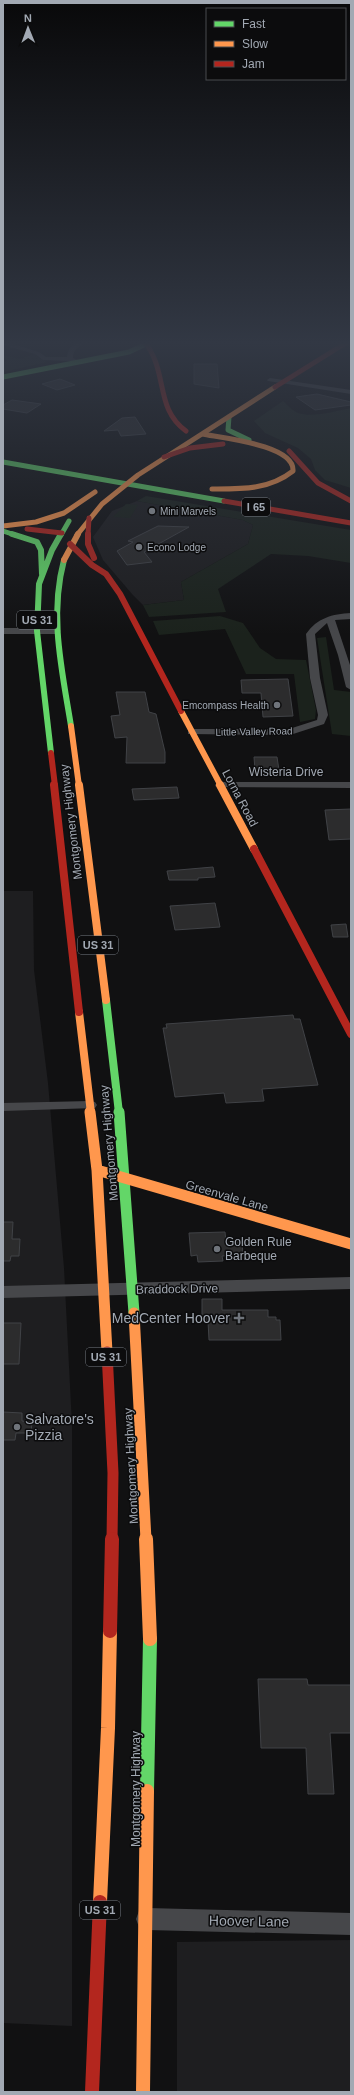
<svg xmlns="http://www.w3.org/2000/svg" width="354" height="2095" font-family="Arial,sans-serif">
	<style>
		.built { fill: #1e1e20 }
		.green { fill: #1b221c }
		.building { fill: #2c2c2d; stroke: #404246 }
		.lines { fill: none; stroke-linecap: round; stroke-linejoin: round }
		.street { fill: #46474a; fill-rule: evenodd }
		.fast-far4 { stroke: #63d668; stroke-width: 5 }
		.fast-far3 { stroke: #63d668; stroke-width: 6 }
		.fast-far2 { stroke: #63d668; stroke-width: 8 }
		.fast-far1 { stroke: #63d668; stroke-width: 11 }
		.fast { stroke: #63d668; stroke-width: 14 }
		.slow-far4 { stroke: #ff974d; stroke-width: 5 }
		.slow-far3 { stroke: #ff974d; stroke-width: 6 }
		.slow-far2 { stroke: #ff974d; stroke-width: 8 }
		.slow-far1 { stroke: #ff974d; stroke-width: 11 }
		.slow { stroke: #ff974d; stroke-width: 14 }
		.jam-far4 { stroke: #b3261e; stroke-width: 5 }
		.jam-far3 { stroke: #b3261e; stroke-width: 6 }
		.jam-far2 { stroke: #b3261e; stroke-width: 8 }
		.jam-far1 { stroke: #b3261e; stroke-width: 11 }
		.jam { stroke: #b3261e; stroke-width: 14 }
		.poi-dot { fill: #6f747b; stroke: #0c0c0d; stroke-width: 1.5 }
		.labels { text-anchor: middle; stroke-width: 3; stroke-linejoin: round; paint-order: stroke }
		.far-poi-label { font-size: 10px; fill: #a2a9b3; stroke: #0c0c0d; text-anchor: start }
		.far-street-label { font-size: 10px; fill: #a2a9b3; stroke: #0c0c0d }
		.shield { fill: #0c0c0d; stroke: #757a81; stroke-width: 1 }
		.shield-label { font-size: 11px; font-weight: bold; fill: #a2a9b3 }
		.street-label { font-size: 12px; fill: #a2a9b3; stroke: #0c0c0d }
		.poi-label { font-size: 12px; fill: #a2a9b3; stroke: #0c0c0d; text-anchor: start }
		.near-poi-label { font-size: 14px; fill: #a2a9b3; stroke: #0c0c0d; text-anchor: end }
		.near-street-label { font-size: 14px; fill: #a2a9b3; stroke: #0c0c0d }
	</style>
	<rect width="100%" height="100%" fill="#111112"/>
	<!-- built -->
	<path class="built" d="M137,501L243,520L253,525L248,544L181,582L184,600L143,605L132,594L103,560L93,537L112,511Z
		M3,891H33L34,970L48,1083L64,1268L72,1425V2026L3,2023Z
		M351,1940V2092H177V1942Z"/>
	<!-- green -->
	<path class="green" d="M34,354L47,362L3,372V363L8,360L3,359V355L20,359Z
		M283,401C287,405 293,411 298,413C313,418 336,411 351,408V488L325,480L315,470L311,459L298,448L265,433L254,421Z
		M146,496L351,530V563L308,556L271,554L218,589L226,612L149,617L143,605L184,600L181,582L248,544L253,525L243,520L137,501Z
		M126,504L138,505L130,518L113,517Z
		M220,616L243,623L260,648L276,659L306,660L316,710L315,719L300,722L294,674H246L225,629L159,635L153,621Z
		M326,637L334,690L351,692V736L332,734L317,638Z"/>
	<!-- building -->
	<path class="building" d="M194,364H217L219,388L194,384Z
		M60,379L75,385L57,390L42,384Z
		M317,394L351,402V405L315,410L296,397Z
		M12,400L41,404L27,413L3,409V405Z
		M135,417L146,434L121,436L118,430L104,431L122,418Z
		M158,526L189,527L144,552L152,562L127,565L117,551L133,542L128,541Z
		M288,679L293,716L263,717L261,693H242L241,680Z
		M116,692H145L149,712L156,714L165,752V763H126L127,737L115,738L111,716L120,715Z
		M254,757H277L279,770H255Z
		M177,787L179,798L134,800L132,789Z
		M351,809V839L329,840L325,810Z
		M213,867L215,877L198,878V880H169L167,871Z
		M215,903L220,927L175,930L170,906Z
		M346,924L348,937H333L331,925Z
		M293,1015L294,1019H300L318,1085L262,1089L264,1101L226,1103L224,1093L175,1097L163,1028H167L166,1024Z
		M3,1222H13L12,1239H20L19,1256H11L10,1261H3Z
		M225,1232L226,1242H242L243,1255L222,1256L223,1261L198,1262L197,1255L191,1256L189,1233Z
		M202,1299H222V1310H268V1317H276V1320H280L281,1340H209L208,1321H202Z
		M3,1323H21L19,1364H3Z
		M3,1412L22,1413V1421L32,1422L31,1433H16L15,1440H3Z
		M258,1679H307L308,1685H351V1733H330L334,1794H308L306,1748H261Z"/>
	<g class="lines">
		<!-- street -->
		<path class="street" d="M3,341L39,352L46,357H67C68,345 77,341 88,341C80,346 73,348 73,358L81,362L78,364L69,361L43,360L35,354L3,345Z
			M270,378L351,390V394L268,381L267,380Z
			M351,613V619L335,620L351,668V690L346,687L338,655L327,623L315,634L320,678L328,715L324,724L290,735L188,734V730L192,729H289L317,720L318,715L310,678L306,634C317,618 332,614 351,613Z
			M3,628H57L61,631L57,634H3Z
			M220,782H351V788L216,787L215,785Z
			M90,1101L95,1102L97,1105L95,1108L3,1111V1103Z
			M351,1277V1289L3,1298V1286Z
			M147,1908L351,1913V1935L147,1930L139,1927L136,1919L139,1911Z"/>
		<!-- fast-far4 -->
		<path class="fast-far4" d="M3,377L129,352L146,344
			M229,417L228,430L249,440
			M3,462L224,501
			M3,531L15,535
			M61,535L69,521"/>
		<!-- fast-far3 -->
		<path class="fast-far3" d="M12,534L37,542L41,550L42,574
			M64,560C49,616 62,670 71,726
			M51,753L37,631L39,584L52,550L61,534"/>
		<!-- fast-far2 -->
		<path class="fast-far2" d="M106,1000L119,1113"/>
		<!-- fast-far1 -->
		<path class="fast-far1" d="M119,1112L134,1313"/>
		<!-- fast -->
		<path class="fast" d="M147,1791L150,1639"/>
		<!-- slow-far4 -->
		<path class="slow-far4" d="M202,434C222,438 295,445 293,471C269,490 241,489 212,489
			M3,526L36,522L64,513L95,492
			M77,535L102,504L138,475L275,387"/>
		<!-- slow-far3 -->
		<path class="slow-far3" d="M64,560L78,534
			M181,711L221,786
			M71,726L79,786"/>
		<!-- slow-far2 -->
		<path class="slow-far2" d="M79,785L106,1000
			M220,785L254,849
			M79,1012L91,1113"/>
		<!-- slow-far1 -->
		<path class="slow-far1" d="M90,1112L97,1170L107,1352
			M97,1170L351,1244
			M134,1313L146,1540"/>
		<!-- slow -->
		<path class="slow" d="M146,1539L150,1639
			M100,1902L108,1728L110,1631
			M143,2092L147,1791"/>
		<!-- jam-far4 -->
		<path class="jam-far4" d="M144,341C169,372 154,408 186,431
			M275,387L349,341
			M289,451L318,483L351,501
			M164,457L190,448L223,444
			M224,501L351,523
			M27,529L62,533
			M88,535L89,518"/>
		<!-- jam-far3 -->
		<path class="jam-far3" d="M88,534V544L94,558
			M70,544L92,565L106,574L120,594L181,711
			M51,753L55,786"/>
		<!-- jam-far2 -->
		<path class="jam-far2" d="M54,785L79,1012
			M254,849L351,1034"/>
		<!-- jam-far1 -->
		<path class="jam-far1" d="M107,1352L113,1473L112,1540"/>
		<!-- jam -->
		<path class="jam" d="M110,1631L112,1539
			M92,2092L100,1902"/>
	</g>
	<!-- sky -->
	<linearGradient id="sky" x2="0" y2="1"><stop stop-color="#09090a"/><stop offset="0.54" stop-color="#323844"/><stop offset="1" stop-color="#323844" stop-opacity="0"/></linearGradient>
	<rect width="354" height="635" fill="url(#sky)"/>
	<!-- markers -->
	<g class="poi-dot">
		<circle cx="152" cy="511" r="4"/>
		<circle cx="139" cy="547" r="4"/>
		<circle cx="277" cy="705" r="4"/>
		<circle cx="217" cy="1249" r="4"/>
		<path d="M237 1312h4v4h4v4h-4v4h-4v-4h-4v-4h4z"/>
		<circle cx="17" cy="1427" r="4"/>
	</g>
	<g class="labels">
		<!-- far-poi labels -->
		<g class="far-poi-label">
			<text x="160" y="515">Mini Marvels</text>
			<text x="147" y="551">Econo Lodge</text>
			<text x="269" y="709" text-anchor="end">Emcompass Health</text>
		</g>
		<!-- far-street labels -->
		<g class="far-street-label">
			<text transform="translate(254 731) rotate(-1)" y="4">Little Valley Road</text>
		</g>
		<!-- shield labels -->
		<g class="shield">
			<rect x="242" y="498" width="28" height="18" rx="3"/>
			<rect x="17" y="611" width="40" height="18" rx="3"/>
			<rect x="78" y="936" width="40" height="18" rx="3"/>
			<rect x="86" y="1348" width="40" height="18" rx="3"/>
			<rect x="80" y="1901" width="40" height="18" rx="3"/>
		</g>
		<g class="shield-label">
			<text x="256" y="511">I 65</text>
			<text x="37" y="624">US 31</text>
			<text x="98" y="949">US 31</text>
			<text x="106" y="1361">US 31</text>
			<text x="100" y="1914">US 31</text>
		</g>
		<!-- street labels -->
		<g class="street-label">
			<text x="286" y="776">Wisteria Drive</text>
			<text transform="translate(240 798) rotate(62)" y="4">Lorna Road</text>
			<text transform="translate(71 822) rotate(-97)" y="4">Montgomery Highway</text>
			<text transform="translate(109 1143) rotate(-95)" y="4">Montgomery Highway</text>
			<text transform="translate(227 1196) rotate(16)" y="4">Greenvale Lane</text>
			<text transform="translate(177 1289) rotate(-1)" y="4">Braddock Drive</text>
			<text transform="translate(131 1466) rotate(-93)" y="4">Montgomery Highway</text>
			<text transform="translate(136 1789) rotate(-90)" y="4">Montgomery Highway</text>
		</g>
		<!-- poi labels -->
		<g class="poi-label">
			<text x="225" y="1246">Golden Rule<tspan x="225" dy="14">Barbeque</tspan></text>
		</g>
		<!-- near-poi labels -->
		<g class="near-poi-label">
			<text x="230" y="1323">MedCenter Hoover</text>
			<text x="25" y="1424" text-anchor="start">Salvatore's<tspan x="25" dy="16">Pizzia</tspan></text>
		</g>
		<!-- near-street labels -->
		<g class="near-street-label">
			<text transform="translate(249 1921) rotate(1)" y="5">Hoover Lane</text>
		</g>
	</g>
	<!-- border -->
	<rect width="354" height="2095" fill="none" stroke="#a2a9b3" stroke-width="8"/>
	<!-- legend -->
	<rect x="206" y="8" width="140" height="72" fill="#0c0c0d" stroke="#484b4f"/>
	<rect x="214" y="21" width="20" height="6" fill="#63d668" stroke="#484b4f"/>
	<text x="242" y="28" font-size="12" fill="#a2a9b3">Fast</text>
	<rect x="214" y="41" width="20" height="6" fill="#ff974d" stroke="#484b4f"/>
	<text x="242" y="48" font-size="12" fill="#a2a9b3">Slow</text>
	<rect x="214" y="61" width="20" height="6" fill="#b3261e" stroke="#484b4f"/>
	<text x="242" y="68" font-size="12" fill="#a2a9b3">Jam</text>
	<!-- north arrow -->
	<g transform="translate(28 28) rotate(359)" stroke="#0c0c0d" stroke-width="3" paint-order="stroke">
	<path d="M0-3L7 15L0 10L-7 15Z" fill="#a2a9b3"/>
	<text y="-6" font-size="11" font-weight="bold" text-anchor="middle" fill="#a2a9b3">N</text>
	</g>
</svg>
